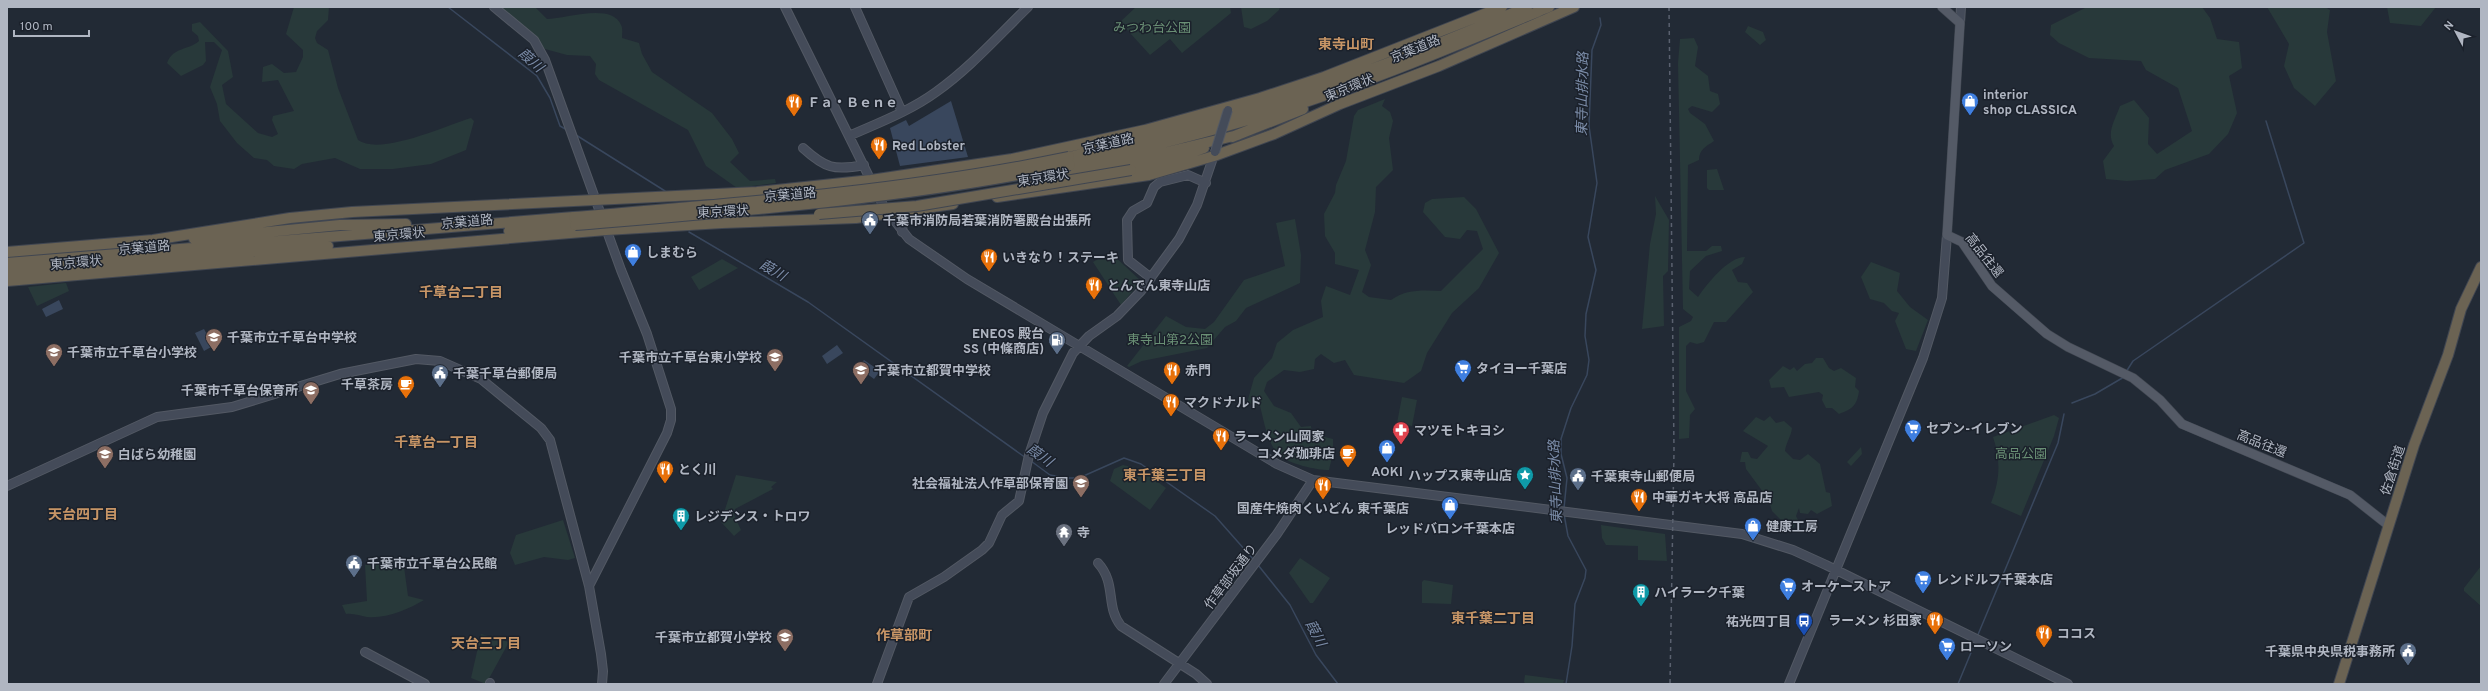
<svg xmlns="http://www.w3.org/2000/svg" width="2488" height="691" font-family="Overpass,'Noto Sans JP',sans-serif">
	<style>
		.green { fill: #28393a }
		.water { fill: #39475d }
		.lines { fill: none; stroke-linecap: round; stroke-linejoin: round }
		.stream { stroke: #39475d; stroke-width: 1.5 }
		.secondary-casing { stroke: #535964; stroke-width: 10 }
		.primary-casing { stroke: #3f454f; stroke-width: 10 }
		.highway-casing { stroke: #404651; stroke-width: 12 }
		.secondary { stroke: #444b59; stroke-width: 8 }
		.primary { stroke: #545a66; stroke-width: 9 }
		.highway { stroke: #6b6353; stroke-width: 10 }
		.rail { stroke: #5a616f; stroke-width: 1.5; stroke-dasharray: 4 4; stroke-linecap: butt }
		.secondary-bridge-casing { stroke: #535964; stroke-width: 10; stroke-linecap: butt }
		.highway-bridge-casing { stroke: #404651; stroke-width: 12; stroke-linecap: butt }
		.secondary-bridge { stroke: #444b59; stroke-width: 8 }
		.highway-bridge { stroke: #6b6353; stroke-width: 10 }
		.labels { text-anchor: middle; stroke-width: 3; stroke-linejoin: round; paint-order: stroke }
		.park-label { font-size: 13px; fill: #6a9075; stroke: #1b212b }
		.street-label { font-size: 13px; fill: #b0b6c2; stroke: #1b212b }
		.poi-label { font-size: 13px; font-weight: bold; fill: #b0b6c2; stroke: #1b212b; text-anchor: start }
		.neighbourhood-label { font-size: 14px; font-weight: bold; fill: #c79566; stroke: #1b212b }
		.water-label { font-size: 14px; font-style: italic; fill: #7b8ca8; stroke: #1b212b }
	</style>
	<rect width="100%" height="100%" fill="#222a35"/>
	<!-- green -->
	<path class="green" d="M294,7H329L328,20L317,31L315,38L317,43L328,50L338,88L358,140C380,156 445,126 471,118L474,121L466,150L431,164L393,169H360L335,158L302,164L294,169L274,166L267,160L254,158L237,143L220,121L217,104L210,87L222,50L214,42H205L206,61L203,65L181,76L167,63C174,46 188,51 199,41L198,36L192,31V24L200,22L228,51L233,77L222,85L226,104L258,133L272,137L278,134L272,120L273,116L294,111L278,80L262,82L263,67L272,64L284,73L296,72L303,57V50L286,34Z
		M500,7H535L547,19C564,19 612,2 621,25C623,28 622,34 622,38L639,43L642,54L652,72L712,113L732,139L739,153L730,162L750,181L775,179L776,183L737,188L706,166L688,130L599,80L595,74L596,64L590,56L567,55L545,49Z
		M1136,7H1230L1231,13L1182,53L1170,39L1150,55L1120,22Z
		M1241,7H1280L1279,10L1267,21L1251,29L1244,27Z
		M2087,7H2202L2210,18L2217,39L2239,42L2242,68L2229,76L2237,113L2228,134L2209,154L2165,170L2155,179L2127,181L2106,179L2103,161L2114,146C2106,133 2115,120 2120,106L2134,100L2149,118L2148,144L2157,154L2192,131L2178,88L2146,70L2141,61L2089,58L2059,43L2050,35L2051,25Z
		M2267,7H2325L2330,10L2327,32L2336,81L2315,106L2294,88L2284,66L2289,44Z
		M2387,7H2436L2421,26L2390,23Z
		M1748,26L1763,32L1766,40L1760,45L1745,32Z
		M1694,38L1698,47L1695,66L1708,76L1710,91L1718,94L1720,104L1712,112L1692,106L1688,109L1690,113L1705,124L1714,141C1705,147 1699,150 1699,160L1688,165L1687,251H1706L1712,246H1721L1722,251L1706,256L1690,271L1689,289L1698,297C1707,284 1728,257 1745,257L1742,264L1732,270L1738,282L1747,283L1753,292L1726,322H1714L1704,342L1697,344L1690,342L1686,346V391L1695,409L1690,415L1689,438L1679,439V327L1691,321L1693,317L1683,309L1678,63L1680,39Z
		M1385,99L1382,106L1390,112L1393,121L1389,138L1393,170L1376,187L1375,212L1365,250L1371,265L1362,292L1369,297L1391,300C1406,289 1423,290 1441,291L1483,249L1477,231L1467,230L1460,239L1445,237L1423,212L1425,203L1432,199L1464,197L1476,209L1499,253L1479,288L1452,313L1427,353L1421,371L1404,383L1354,375L1345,360L1334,363L1321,354L1315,359L1314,369L1300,372L1284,370L1267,382L1264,391L1274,406L1291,413L1301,427L1311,426L1312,434L1333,439V453L1329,470C1316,470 1289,464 1279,455C1267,443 1264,421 1260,406L1247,403L1254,378L1272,358L1277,343L1293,330L1323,317L1321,301L1326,286L1350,295L1359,270L1335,264V253L1325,236L1324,214L1335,193L1336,185L1346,161L1354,116L1358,110Z
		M1717,169L1724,190H1709L1707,188V170Z
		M1655,196L1669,220L1668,271L1663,276L1664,326L1642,329L1650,244L1656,214Z
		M1295,219L1301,255L1300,283L1246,308L1236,321L1225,327L1207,348L1142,361L1129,367L1127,366L1166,316L1186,327L1205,329L1214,322L1244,280L1285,266L1276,223Z
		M1110,252L1141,281L1121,305L1093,262Z
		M722,259L738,268L699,290L691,277Z
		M1871,262L1900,273L1897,291L1910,307L1928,320L1916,351L1906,349L1895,321L1899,313L1892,311L1884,303L1870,299L1861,277Z
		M66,283L69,291L37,306L28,287Z
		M1816,358H1823L1829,368L1834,371L1841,368L1856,378L1855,387L1859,391C1857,406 1852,409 1839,414L1832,408H1826L1822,400L1823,395L1819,392L1789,397L1784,387L1771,388L1769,380L1783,366L1790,370L1794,367L1797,371L1805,364L1812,363Z
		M1402,397L1417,400L1412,426L1397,423Z
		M2054,415L2059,418L2054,436L2021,516L1991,503C2000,480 2001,461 1993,437Z
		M1770,416L1776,423L1784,421L1792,428C1791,437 1786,442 1785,451L1793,459L1800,460L1808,454L1820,464L1826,492L1830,493L1832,506L1817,514L1811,510L1808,514L1800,513L1799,508L1796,516L1798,520L1790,532L1782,531L1779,525L1780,519L1772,511L1766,492H1763L1746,469L1745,462H1740L1742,452H1748L1751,458L1757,459L1768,446L1743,431L1756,417L1764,421Z
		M1861,447L1862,454L1851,466L1847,462Z
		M1123,465L1140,469L1166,488L1150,510L1110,481L1114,469Z
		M736,475L777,482L771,487L773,489L735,509L734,515L741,530L734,536L721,522Z
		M563,520L575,558L568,560L544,557L515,565L510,553L516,535Z
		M1601,525L1665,534L1667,561L1638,560V546L1606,545L1602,538Z
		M1300,558L1330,578L1313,603H1310L1289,573Z
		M395,559L404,567L408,596L424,600C409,609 386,619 367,617C360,616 354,613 346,614L342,605L367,601L365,565Z
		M2481,566V606L2464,591V588Z
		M1424,580L1453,585L1451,604L1422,603V582Z
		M481,634L509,642L486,684L471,678Z
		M1525,675L1564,680L1563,684H1526L1524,682Z"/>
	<!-- water -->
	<path class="water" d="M951,101L968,157L900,166L890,128L906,120L909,126Z
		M59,300L63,309L46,317L42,309Z
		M204,329L213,346L204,351L195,333Z
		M837,345L843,353L827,364L822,356Z
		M864,360L880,371L874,379L858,367Z"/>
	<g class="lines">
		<!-- stream -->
		<path class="stream" d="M448,7L537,76L550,98L560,126L567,130
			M576,135L665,191
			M689,232L808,302L1026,458
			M2126,372L2133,361L2304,243L2266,121
			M2072,403L2095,394L2124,377
			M1031,461L1050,475L1067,478H1079L1124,458L1141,464L1215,516L1253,559
			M1564,508L1567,478L1561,454V439L1571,408L1587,375L1589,360L1585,336L1586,314L1596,270L1588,237L1597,183L1589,126L1592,50L1601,25L1600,18
			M1564,514L1568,536L1586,570L1585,578L1575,604L1572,646L1566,684
			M1258,565L1290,605L1316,655L1338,684
			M1977,637L2058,443L2064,414
			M1958,684L1975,643"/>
		<!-- secondary casing -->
		<g class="secondary-casing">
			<path id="secondary" d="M494,7L534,40L545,60L621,270L647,334L671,409V420L667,433L589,586
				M785,7L884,207L909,239L967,279L1277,464L1313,480L1742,534L1793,550L1826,565L2068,684
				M855,7L902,112
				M1960,23L1961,7
				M849,136C878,123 910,111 936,92C970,68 998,36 1028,7
				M803,148C825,168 834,171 864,165
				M902,232L903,223L914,211
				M1151,278L1128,260L1127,220L1133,211L1147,203L1154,187L1160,182L1188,175L1206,183
				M7,486L157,417L232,407L340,374L416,359L440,361L481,379L541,428L550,440L589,586L601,654L603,671L602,684
				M1098,563C1117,584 1105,606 1121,626L1196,674L1207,684
				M365,652L425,684
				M490,684V683
				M877,684L909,597L944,577L982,550L989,543L1002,515L1019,501L1029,455L1043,413L1073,353L1089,336L1117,316L1141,291L1179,239L1197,205L1215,152
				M1164,684L1277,534L1313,480
				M1789,684L1923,358L1942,298L1947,235"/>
		</g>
		<!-- primary casing -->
		<g class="primary-casing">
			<path id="primary" d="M1942,7L1960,23L1947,235L1962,242L1992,286L2047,334L2068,347L2133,378L2160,400L2182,424L2350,495L2388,525"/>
		</g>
		<!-- highway casing -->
		<g class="highway-casing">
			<path id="highway" d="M1232,137L1303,109
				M1069,157C1139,141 1210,123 1279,101C1363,75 1445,41 1527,7
				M1070,165C1141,149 1211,132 1281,110C1372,81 1460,44 1549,7
				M1131,170L1170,160L1204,148
				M1063,177L1238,135
				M997,197L1149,175L1214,156L1274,134L1340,104L1439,66L1574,7
				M509,231L575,225
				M194,239L340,225L406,224
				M7,252L153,240L290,218L352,212L757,192L871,180L1012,159L1145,130L1260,98L1324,77L1502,7
				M7,263L574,217
				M7,271L328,246
				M7,281L606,230L722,223L856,218L953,204
				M2339,684L2414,445L2448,355L2461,309L2481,267"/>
		</g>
		<!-- secondary -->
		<use href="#secondary" class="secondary"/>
		<!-- primary -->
		<use href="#primary" class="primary"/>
		<!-- highway -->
		<use href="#highway" class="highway"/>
		<!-- rail -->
		<path class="rail" d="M1669,7L1674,450L1670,684"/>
		<!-- secondary-bridge casing -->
		<g class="secondary-bridge-casing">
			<path id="secondary-bridge" d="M1215,152L1228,110"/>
		</g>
		<!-- highway-bridge casing -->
		<g class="highway-bridge-casing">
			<path id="highway-bridge" d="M819,214L917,206L1131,170
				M574,217C740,203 905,191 1069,157
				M575,225C741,211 906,199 1070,165"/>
		</g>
		<!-- secondary-bridge -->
		<use href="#secondary-bridge" class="secondary-bridge"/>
		<!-- highway-bridge -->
		<use href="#highway-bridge" class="highway-bridge"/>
	</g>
	<!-- icons -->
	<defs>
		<g id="shop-pin" transform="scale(0.9)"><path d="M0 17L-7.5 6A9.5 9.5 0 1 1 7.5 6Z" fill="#3f7fe0" stroke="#1b212b"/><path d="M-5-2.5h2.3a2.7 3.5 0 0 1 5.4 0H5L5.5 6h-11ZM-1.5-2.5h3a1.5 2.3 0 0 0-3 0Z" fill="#fff"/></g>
		<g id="restaurant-pin" transform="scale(0.9)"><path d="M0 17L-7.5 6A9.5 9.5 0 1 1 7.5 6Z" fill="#e8710a" stroke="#1b212b"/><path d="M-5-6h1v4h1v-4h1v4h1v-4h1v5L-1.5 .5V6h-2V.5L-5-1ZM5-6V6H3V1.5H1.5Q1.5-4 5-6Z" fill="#fff"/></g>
		<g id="civic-pin" transform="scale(0.9)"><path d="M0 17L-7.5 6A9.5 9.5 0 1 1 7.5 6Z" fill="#5c6f8a" stroke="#1b212b"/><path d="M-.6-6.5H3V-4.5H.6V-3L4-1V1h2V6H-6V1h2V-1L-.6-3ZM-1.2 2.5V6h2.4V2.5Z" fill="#fff"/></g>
		<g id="school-pin" transform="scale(0.9)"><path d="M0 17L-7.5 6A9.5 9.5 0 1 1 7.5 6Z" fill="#8d6e63" stroke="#1b212b"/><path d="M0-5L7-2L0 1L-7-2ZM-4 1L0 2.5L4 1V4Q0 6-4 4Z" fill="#fff"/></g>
		<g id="fuel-pin" transform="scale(0.9)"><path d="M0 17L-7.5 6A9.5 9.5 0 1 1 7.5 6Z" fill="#5c6f8a" stroke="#1b212b"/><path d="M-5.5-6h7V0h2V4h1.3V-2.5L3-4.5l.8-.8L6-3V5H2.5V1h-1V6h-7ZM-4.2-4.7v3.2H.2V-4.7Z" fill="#fff"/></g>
		<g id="supermarket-pin" transform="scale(0.9)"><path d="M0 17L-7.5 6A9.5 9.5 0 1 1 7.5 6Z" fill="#3f7fe0" stroke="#1b212b"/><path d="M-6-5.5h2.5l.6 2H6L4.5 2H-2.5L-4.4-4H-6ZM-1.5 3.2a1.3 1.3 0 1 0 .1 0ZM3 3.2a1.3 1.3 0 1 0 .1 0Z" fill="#fff"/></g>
		<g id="cafe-pin" transform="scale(0.9)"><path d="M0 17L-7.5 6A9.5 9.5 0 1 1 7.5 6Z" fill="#e8710a" stroke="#1b212b"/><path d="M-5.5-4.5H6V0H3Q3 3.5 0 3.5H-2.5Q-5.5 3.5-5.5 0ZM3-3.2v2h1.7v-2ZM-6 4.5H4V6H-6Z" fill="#fff"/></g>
		<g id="pharmacy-pin" transform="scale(0.9)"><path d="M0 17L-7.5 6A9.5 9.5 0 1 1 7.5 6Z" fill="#e0444e" stroke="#1b212b"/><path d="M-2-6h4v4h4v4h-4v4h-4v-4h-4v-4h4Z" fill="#fff"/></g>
		<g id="sight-pin" transform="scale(0.9)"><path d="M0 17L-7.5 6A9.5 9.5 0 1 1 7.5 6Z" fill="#0f9aa8" stroke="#1b212b"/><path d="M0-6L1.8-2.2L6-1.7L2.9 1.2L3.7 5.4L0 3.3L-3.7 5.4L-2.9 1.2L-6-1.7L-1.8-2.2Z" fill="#fff"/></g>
		<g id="building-pin" transform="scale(0.9)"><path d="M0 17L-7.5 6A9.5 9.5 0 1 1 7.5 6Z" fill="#0f9aa8" stroke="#1b212b"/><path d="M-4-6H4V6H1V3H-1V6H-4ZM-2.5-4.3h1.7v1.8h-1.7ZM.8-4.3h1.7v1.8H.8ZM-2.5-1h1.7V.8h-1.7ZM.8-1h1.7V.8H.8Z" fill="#fff"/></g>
		<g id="temple-pin" transform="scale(0.9)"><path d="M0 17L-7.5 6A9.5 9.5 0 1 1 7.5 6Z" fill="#6b7280" stroke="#1b212b"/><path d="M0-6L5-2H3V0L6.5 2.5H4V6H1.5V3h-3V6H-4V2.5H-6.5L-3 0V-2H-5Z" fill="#fff"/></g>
		<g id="bus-pin" transform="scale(0.9)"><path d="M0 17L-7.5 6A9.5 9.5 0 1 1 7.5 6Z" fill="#1a4fb4" stroke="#1b212b"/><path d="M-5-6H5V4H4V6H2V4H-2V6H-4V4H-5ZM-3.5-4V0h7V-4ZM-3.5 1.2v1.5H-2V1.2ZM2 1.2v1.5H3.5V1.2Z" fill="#fff"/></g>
	</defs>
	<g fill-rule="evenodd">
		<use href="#shop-pin" x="1970" y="101"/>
		<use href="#restaurant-pin" x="794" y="102"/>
		<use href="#restaurant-pin" x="879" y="145"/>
		<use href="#civic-pin" x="870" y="220"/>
		<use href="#shop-pin" x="633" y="252"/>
		<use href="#restaurant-pin" x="989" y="257"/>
		<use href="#restaurant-pin" x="1094" y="285"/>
		<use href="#school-pin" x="214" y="337"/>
		<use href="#fuel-pin" x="1057" y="340"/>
		<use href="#school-pin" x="54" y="352"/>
		<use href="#school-pin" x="775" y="357"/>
		<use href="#supermarket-pin" x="1463" y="368"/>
		<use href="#school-pin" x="861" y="370"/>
		<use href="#restaurant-pin" x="1172" y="370"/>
		<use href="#civic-pin" x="440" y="373"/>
		<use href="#cafe-pin" x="406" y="384"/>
		<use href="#school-pin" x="311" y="390"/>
		<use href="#restaurant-pin" x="1171" y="402"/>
		<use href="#supermarket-pin" x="1913" y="428"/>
		<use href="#pharmacy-pin" x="1401" y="430"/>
		<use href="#restaurant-pin" x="1221" y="436"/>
		<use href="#shop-pin" x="1387" y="448"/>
		<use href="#cafe-pin" x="1348" y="453"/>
		<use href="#school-pin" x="105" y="454"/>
		<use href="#restaurant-pin" x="665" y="469"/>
		<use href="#sight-pin" x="1525" y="475"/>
		<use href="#civic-pin" x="1578" y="476"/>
		<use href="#school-pin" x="1081" y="483"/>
		<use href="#restaurant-pin" x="1323" y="485"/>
		<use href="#restaurant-pin" x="1639" y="497"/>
		<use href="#shop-pin" x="1450" y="505"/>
		<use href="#building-pin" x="681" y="516"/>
		<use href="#shop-pin" x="1753" y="526"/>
		<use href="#temple-pin" x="1064" y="532"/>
		<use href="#civic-pin" x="354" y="563"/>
		<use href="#supermarket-pin" x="1923" y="579"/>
		<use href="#supermarket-pin" x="1788" y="586"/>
		<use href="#building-pin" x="1641" y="592"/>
		<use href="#restaurant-pin" x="1935" y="620"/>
		<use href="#bus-pin" x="1804" y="621"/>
		<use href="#restaurant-pin" x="2044" y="633"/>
		<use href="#school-pin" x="785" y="637"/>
		<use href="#supermarket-pin" x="1947" y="646"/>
		<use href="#civic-pin" x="2408" y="651"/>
	</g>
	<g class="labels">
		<!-- park labels -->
		<g class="park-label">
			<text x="1152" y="32">みつわ台公園</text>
			<text x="1170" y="344">東寺山第2公園</text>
			<text x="2021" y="458">高品公園</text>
		</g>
		<!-- street labels -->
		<g class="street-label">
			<text transform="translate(1415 48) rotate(-22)" y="5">京葉道路</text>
			<text transform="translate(1349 87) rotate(-22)" y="5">東京環状</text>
			<text transform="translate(1108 143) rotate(-13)" y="5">京葉道路</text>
			<text transform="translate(1043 177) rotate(-9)" y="5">東京環状</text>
			<text transform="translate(790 194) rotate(-5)" y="5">京葉道路</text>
			<text transform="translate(723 211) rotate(-3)" y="5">東京環状</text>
			<text transform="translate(467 221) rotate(-5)" y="5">京葉道路</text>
			<text transform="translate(399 234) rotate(-5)" y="5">東京環状</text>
			<text transform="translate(144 247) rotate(-5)" y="5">京葉道路</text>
			<text transform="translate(1985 255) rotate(52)" y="5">高品往還</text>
			<text transform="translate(76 262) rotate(-5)" y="5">東京環状</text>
			<text transform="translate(2262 443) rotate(22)" y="5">高品往還</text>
			<text transform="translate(2392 470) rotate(-72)" y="5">佐倉街道</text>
			<text transform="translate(1230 576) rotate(-53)" y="5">作草部坂通り</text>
		</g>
		<!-- poi labels -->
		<g class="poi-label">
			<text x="1983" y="99">interior<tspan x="1983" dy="15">shop CLASSICA</tspan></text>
			<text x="807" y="107">Ｆａ・Ｂｅｎｅ</text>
			<text x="892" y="150">Red Lobster</text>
			<text x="883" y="225">千葉市消防局若葉消防署殿台出張所</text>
			<text x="646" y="257">しまむら</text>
			<text x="1002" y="262">いきなり！ステーキ</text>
			<text x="1107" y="290">とんでん東寺山店</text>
			<text x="1044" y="338" text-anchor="end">ENEOS 殿台<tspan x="1044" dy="15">SS (中條商店)</tspan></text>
			<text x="227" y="342">千葉市立千草台中学校</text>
			<text x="67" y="357">千葉市立千草台小学校</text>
			<text x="762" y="362" text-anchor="end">千葉市立千草台東小学校</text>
			<text x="1476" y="373">タイヨー千葉店</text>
			<text x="874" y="375">千葉市立都賀中学校</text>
			<text x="1185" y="375">赤門</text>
			<text x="453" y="378">千葉千草台郵便局</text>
			<text x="393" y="389" text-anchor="end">千草茶房</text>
			<text x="298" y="395" text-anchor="end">千葉市千草台保育所</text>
			<text x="1184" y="407">マクドナルド</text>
			<text x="1926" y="433">セブン-イレブン</text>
			<text x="1414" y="435">マツモトキヨシ</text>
			<text x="1234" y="441">ラーメン山岡家</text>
			<text x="1335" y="458" text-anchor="end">コメダ珈琲店</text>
			<text x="118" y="459">白ばら幼稚園</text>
			<text x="678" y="474">とく川</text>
			<text x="1387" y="476" text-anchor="middle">AOKI</text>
			<text x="1512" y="480" text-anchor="end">ハップス東寺山店</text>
			<text x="1591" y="481">千葉東寺山郵便局</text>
			<text x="1068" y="488" text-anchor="end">社会福祉法人作草部保育園</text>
			<text x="1652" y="502">中華ガキ大将 高品店</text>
			<text x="1323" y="513" text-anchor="middle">国産牛焼肉くいどん 東千葉店</text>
			<text x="694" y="521">レジデンス・トロワ</text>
			<text x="1766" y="531">健康工房</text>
			<text x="1450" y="533" text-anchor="middle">レッドバロン千葉本店</text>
			<text x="1077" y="537">寺</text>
			<text x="367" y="568">千葉市立千草台公民館</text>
			<text x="1936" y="584">レンドルフ千葉本店</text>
			<text x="1801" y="591">オーケーストア</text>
			<text x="1654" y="597">ハイラーク千葉</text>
			<text x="1922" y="625" text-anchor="end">ラーメン 杉田家</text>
			<text x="1791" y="626" text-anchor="end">祐光四丁目</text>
			<text x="2057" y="638">ココス</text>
			<text x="772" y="642" text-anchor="end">千葉市立都賀小学校</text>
			<text x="1960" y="651">ローソン</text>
			<text x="2395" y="656" text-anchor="end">千葉県中央県税事務所</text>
		</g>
		<!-- neighbourhood labels -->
		<g class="neighbourhood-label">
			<text x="1346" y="49">東寺山町</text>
			<text x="461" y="297">千草台二丁目</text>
			<text x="436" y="447">千草台一丁目</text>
			<text x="1165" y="480">東千葉三丁目</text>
			<text x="83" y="519">天台四丁目</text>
			<text x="1493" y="623">東千葉二丁目</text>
			<text x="904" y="640">作草部町</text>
			<text x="486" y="648">天台三丁目</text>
		</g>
		<!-- water labels -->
		<g class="water-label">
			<text transform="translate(531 60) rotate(41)" y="5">葭川</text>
			<text transform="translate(1582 94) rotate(-89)" y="5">東寺山排水路</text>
			<text transform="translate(773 270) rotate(30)" y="5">葭川</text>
			<text transform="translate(1040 455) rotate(35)" y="5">葭川</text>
			<text transform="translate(1555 482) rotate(-92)" y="5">東寺山排水路</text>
			<text transform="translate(1316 633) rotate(62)" y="5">葭川</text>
		</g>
	</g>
	<!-- border -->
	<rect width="2488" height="691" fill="none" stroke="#b0b6c2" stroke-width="16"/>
	<!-- north arrow -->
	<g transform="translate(2456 32) rotate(311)" stroke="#1b212b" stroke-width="3" paint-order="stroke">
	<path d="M0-3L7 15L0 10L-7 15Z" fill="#b0b6c2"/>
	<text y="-6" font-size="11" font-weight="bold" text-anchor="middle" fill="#b0b6c2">N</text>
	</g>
	<!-- scale -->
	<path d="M14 30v6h75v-6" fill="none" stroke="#b0b6c2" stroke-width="2"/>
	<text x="20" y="30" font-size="12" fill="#b0b6c2" stroke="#1b212b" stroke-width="3" paint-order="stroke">100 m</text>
</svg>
